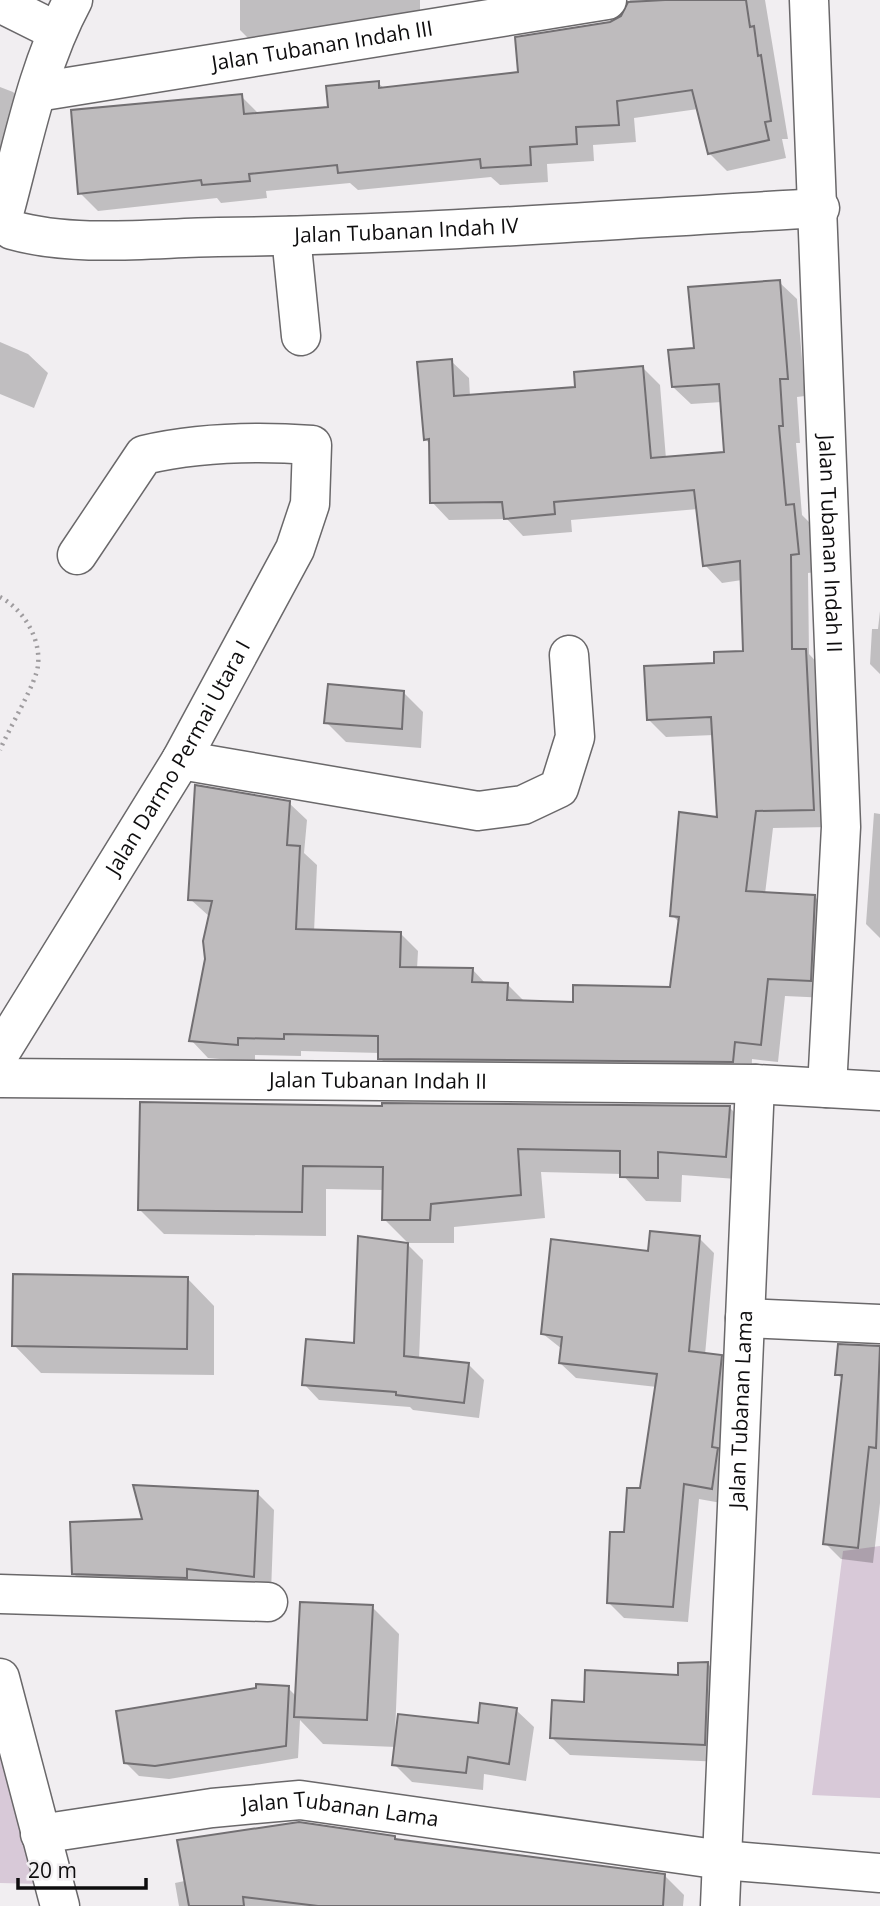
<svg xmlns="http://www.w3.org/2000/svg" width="880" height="1906" font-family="'Open Sans',sans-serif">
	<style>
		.green { fill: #d8c9d8 }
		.shadow { fill: #0003 }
		.building { fill: #bebbbd; stroke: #726f72; stroke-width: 2 }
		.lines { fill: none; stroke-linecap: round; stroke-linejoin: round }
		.minor-casing { stroke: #6a686a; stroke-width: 41 }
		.path { stroke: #9f9c9f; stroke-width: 4.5; stroke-dasharray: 2 5; stroke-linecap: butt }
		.minor { stroke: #fff; stroke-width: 38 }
		.labels { text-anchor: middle; stroke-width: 7; stroke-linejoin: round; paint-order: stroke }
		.street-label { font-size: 21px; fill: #0e0d0e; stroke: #f1eef1 }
	</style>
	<rect width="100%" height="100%" fill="#f1eef1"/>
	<!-- green -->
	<path class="green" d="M880,1546V1798L812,1795L843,1551Z
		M0,1722L41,1884L0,1883Z"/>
	<!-- shadow -->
	<path class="shadow" d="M240,0H420V26L256,46L240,30Z
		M630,0H765L788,139H782L786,158L727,171L709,153L698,109L634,118L636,142L593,145L594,161L547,164L548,182L500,185L491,177L358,190L350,183L266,191L267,198L221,203L217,198L98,211L80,193L241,96L259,114L330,108L378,83L385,89L520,74L622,18Z
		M0,87L13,92L23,102L0,155Z
		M779,282L797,299L805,396L797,397L800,443H796L802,515L811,524L816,572L808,573L809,654L823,669L831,827L773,828L765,894L815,897L832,915L828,998L785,996L778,1062L752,1059L751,1079L398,1076L380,1058V1053L301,1051V1056L255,1055V1062L208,1058L191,1040L207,959L210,917L190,899L289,803L307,820L304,853L317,865L314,932L400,933L418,951L417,969H472L486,984H507L525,1002L575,1003L671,989L680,923L672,915L719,819L714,735L666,737L648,719L716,665L745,653L742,580L722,583L705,565L698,509L571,520L572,532L523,536L507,519L449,520L432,502L431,445L425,439L451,361L469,378L470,397L577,389L643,368L660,385L666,459L726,453L722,402L691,404L673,387L696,349Z
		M0,342L28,354L48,373L34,408L0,394Z
		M880,611V674L870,664L872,629H878Z
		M404,693L423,712L421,748L346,742L326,722Z
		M874,813L880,814V938L866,924Z
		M729,1107L753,1131L750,1180L682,1175L681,1202L646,1201L622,1174L541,1172L545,1218L454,1227V1243H408L384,1219V1190L326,1189V1236L164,1234L140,1210L384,1108Z
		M699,1238L714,1253L705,1355L721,1357L736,1372L727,1504L699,1499L688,1622L624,1618L608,1602L641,1490L657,1387L576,1378L560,1363L562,1349L543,1334L650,1252Z
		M407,1244L423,1260L419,1360L468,1364L484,1380L479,1418L413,1410L410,1407L319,1400L304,1384L356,1345Z
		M187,1278L214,1306V1375L41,1373L14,1345Z
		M880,1348V1503L873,1563L841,1559L825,1543L843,1380L837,1374Z
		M257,1493L274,1510L271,1593L91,1591L74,1574L144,1520Z
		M372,1607L399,1634L395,1735L479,1725L516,1710L534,1727L526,1781L484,1774L483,1790L412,1782L394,1764L396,1747L323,1744L300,1720L298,1758L169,1779L139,1776L126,1763L288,1688L297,1697Z
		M708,1664L725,1682L722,1762L570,1755L552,1738L585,1704L679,1677Z
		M395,1837L399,1841L665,1876L684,1895L683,1906H179L175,1883Z"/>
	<!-- building -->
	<path class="building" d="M665,0H746L750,27L754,26L758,56L761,55L771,121L765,122L769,140L708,154L692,90L617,101L619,125L576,127L577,144L530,147L531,165L481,168L480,159L338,173L337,165L249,174L250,181L202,185L201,180L78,194L71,110L242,94L244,114L328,107L326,86L379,81V88L518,72L515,37L610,22L621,16L628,2Z
		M780,280L788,379H780L783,426H779L786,505L794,504L799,554L791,555L792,649H806L814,810L756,811L746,891L815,895L811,981L768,979L761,1045L735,1042L733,1062L378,1059V1036L284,1034V1039L238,1038V1045L189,1041L205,959L203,941L212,901L188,900L195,785L290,801L287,845L300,846L296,929L401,932L400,967L473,968L472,982L508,983L507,1000L573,1002V985L670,987L679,917L670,916L679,812L717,817L711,717L647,720L644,666L714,663V652L743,651L740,561L703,566L694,490L554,502L555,514L504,519L502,502L430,503L429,439L424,440L417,362L452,359L454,396L575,387L574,372L643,366L651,458L724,452L719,384L672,387L668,350L694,348L688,287Z
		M328,684L404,691L402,729L324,723Z
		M140,1102L382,1106V1103L730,1106L726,1157L658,1152V1178L620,1177V1151L518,1149L521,1195L431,1204L430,1220H382L383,1167L303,1166L302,1212L138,1210Z
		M650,1231L700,1236L689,1351L722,1355L712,1447L718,1448L717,1454L712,1489L684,1484L673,1607L607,1603L610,1532H624L627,1488H640L657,1374L559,1363L562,1337L541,1334L551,1239L648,1251Z
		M358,1236L408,1243L404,1356L469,1363L464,1403L396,1395V1392L302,1385L306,1339L354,1343Z
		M13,1274L188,1277L187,1349L12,1346Z
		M838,1344L880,1346L876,1448L869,1447L858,1548L823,1544L842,1375H835Z
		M133,1485L258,1491L254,1577L187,1569V1578L72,1574L70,1522L142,1519Z
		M300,1602L373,1605L367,1720L294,1717Z
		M708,1662L705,1745L550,1738L552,1700L584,1702L585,1670L678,1675V1663Z
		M256,1684L289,1686L286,1746L155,1766L124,1763L116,1711L256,1688Z
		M480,1703L517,1708L509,1764L468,1757L466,1773L392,1765L398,1714L478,1723Z
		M299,1822L395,1836V1839L665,1874L663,1906H318L243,1897L244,1906H189L177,1840Z"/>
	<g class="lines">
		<!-- minor casing -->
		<g class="minor-casing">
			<g id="minor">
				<path id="s1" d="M73,0C37,67 23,144 3,217L12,230C76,248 152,238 218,237C418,235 619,219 820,208"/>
				<path id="s2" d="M809,0L841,827L827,1088"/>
				<path d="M0,3L56,31"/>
				<path id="s3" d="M37,92L607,0"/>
				<path d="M291,236L301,336"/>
				<path d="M181,760L478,811L523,805L559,788L575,737L569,655"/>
				<path id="s4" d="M0,1053L181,760L295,549L310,504L312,445C255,441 200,442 144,455L77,555"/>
				<path id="s5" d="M0,1078L755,1084L880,1091"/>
				<path d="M745,1318L880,1324"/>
				<path d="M0,1594L268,1602"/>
				<path d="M0,1678L60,1906"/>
				<path id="s6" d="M40,1834L212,1808L300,1800L722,1860L880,1873"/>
				<path id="s7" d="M720,1906L755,1084"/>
			</g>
		</g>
		<!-- path -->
		<path class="path" d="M0,597C23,609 41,638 38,665C37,682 8,730 0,750"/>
		<!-- minor -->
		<use href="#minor" class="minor"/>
	</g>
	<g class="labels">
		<!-- street labels -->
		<g class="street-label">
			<text dy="7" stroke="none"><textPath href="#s3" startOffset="289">Jalan Tubanan Indah III</textPath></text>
			<text dy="7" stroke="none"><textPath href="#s1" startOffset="640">Jalan Tubanan Indah IV</textPath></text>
			<text dy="7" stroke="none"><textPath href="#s2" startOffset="544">Jalan Tubanan Indah II</textPath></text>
			<text dy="7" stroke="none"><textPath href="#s4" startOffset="345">Jalan Darmo Permai Utara I</textPath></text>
			<text dy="7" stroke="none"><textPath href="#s5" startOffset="378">Jalan Tubanan Indah II</textPath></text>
			<text dy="7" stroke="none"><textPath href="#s7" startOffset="497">Jalan Tubanan Lama</textPath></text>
			<text dy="7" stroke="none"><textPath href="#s6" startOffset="303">Jalan Tubanan Lama</textPath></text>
		</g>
	</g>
	<!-- scale -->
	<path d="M18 1878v10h128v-10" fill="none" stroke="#0e0d0e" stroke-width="3.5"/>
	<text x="28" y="1878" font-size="21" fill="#0e0d0e" stroke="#f1eef1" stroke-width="5" paint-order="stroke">20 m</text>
</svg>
